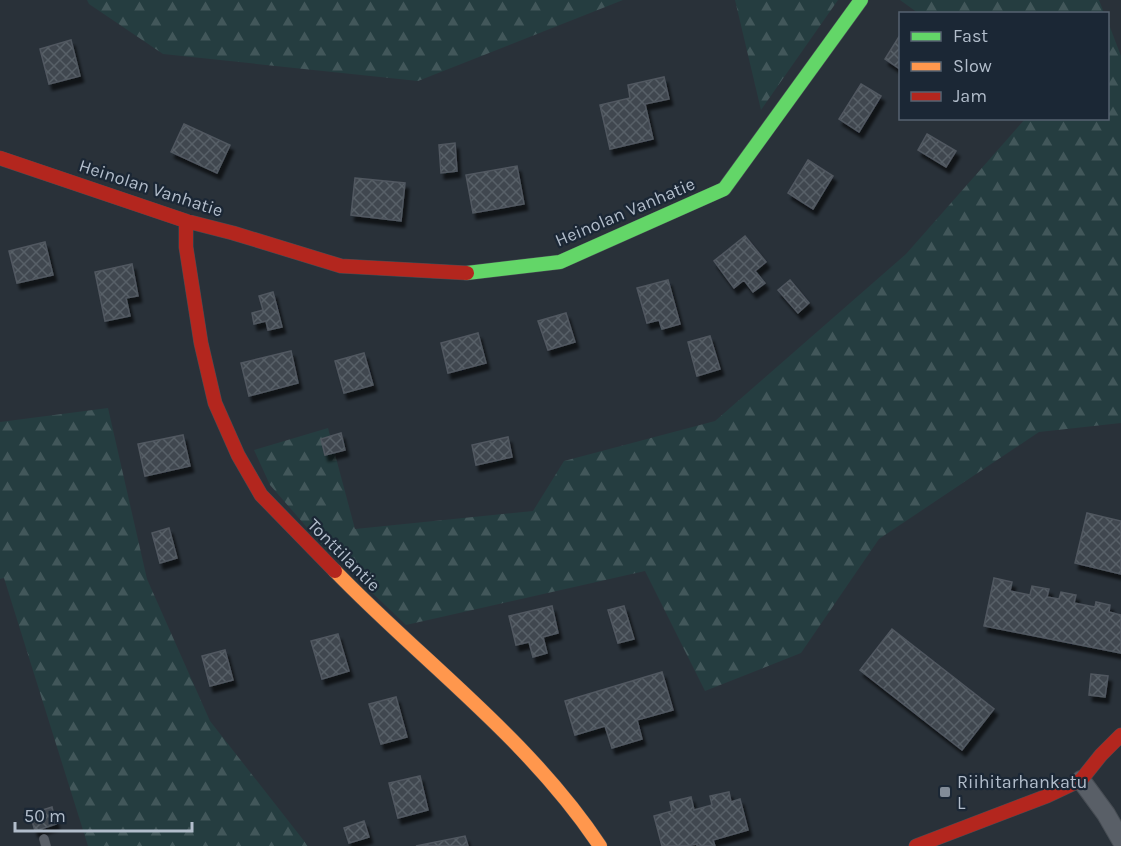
<svg xmlns="http://www.w3.org/2000/svg" width="1121" height="846" font-family="Karla,sans-serif">
	<style>
		.forest { fill: url(#forest-firs) }
		.building { fill: url(#building-cross-hatch); stroke: #515861; stroke-width: 1.5; filter: url(#shadow) }
		.lines { fill: none; stroke-linecap: round; stroke-linejoin: round }
		.lane-casing { stroke: #474d54; stroke-width: 10 }
		.street-casing { stroke: #474d54; stroke-width: 20 }
		.fast-casing { stroke: #474d54; stroke-width: 15 }
		.slow-casing { stroke: #474d54; stroke-width: 15 }
		.jam-casing { stroke: #474d54; stroke-width: 15 }
		.lane { stroke: #595f67; stroke-width: 9 }
		.street { stroke: #595f67; stroke-width: 18 }
		.fast { stroke: #63d668; stroke-width: 14 }
		.slow { stroke: #ff974d; stroke-width: 14 }
		.jam { stroke: #b3261e; stroke-width: 14 }
		.poi-dot { fill: #828c98; stroke: #1b2735; stroke-width: 2 }
		.labels { text-anchor: middle; stroke-width: 4.5; stroke-linejoin: round; paint-order: stroke }
		.street-label { font-size: 18px; fill: #b2bdcb; stroke: #1b2735 }
		.poi-label { font-size: 18px; fill: #b2bdcb; stroke: #1b2735; text-anchor: start }
	</style>
	<defs>
		<pattern id="forest-firs" width="22" height="20" patternUnits="userSpaceOnUse" patternTransform="scale(1.5)"><rect width="22" height="20" fill="#253d40"/><path d="M5 1l3.5 6h-7zM16 11l3.5 6h-7z" fill="#42575a"/></pattern>
		<pattern id="building-cross-hatch" width="8" height="8" patternUnits="userSpaceOnUse" patternTransform="scale(1.5)"><rect width="8" height="8" fill="#40474f"/><path d="M0 0l8 8M0 8l8-8" fill="none" stroke="#596067"/></pattern>
		<filter id="shadow"><feDropShadow dx="3.5" dy="6" stdDeviation="1.5" flood-color="#0009"/></filter>
	</defs>
	<rect width="100%" height="100%" fill="#293139"/>
	<!-- forest -->
	<path class="forest" d="M87,0H623L418,81L163,54L89,4Z
		M735,0H838L761,110Z
		M900,0H1099L1104,13H918Z
		M1108,22L1121,56V423L1039,432L879,539L801,653L705,691L645,571L406,625L324,547L270,485L254,450L328,428L355,529L533,511L564,461L715,421L906,254L1025,119L1108,118Z
		M108,408L147,579L210,721L308,846H88L4,578L0,579V422Z"/>
	<!-- building -->
	<path class="building" d="M900,35V69L885,59Z
		M71,40L80,76L49,84L40,49Z
		M664,77L669,99L645,104L653,139L610,149L600,105L630,98L628,85Z
		M861,84L881,96L859,132L839,119Z
		M184,124L230,145L217,173L171,152Z
		M927,134L956,151L946,167L918,150Z
		M455,143L457,171L441,173L439,145Z
		M808,160L833,176L813,209L788,193Z
		M517,166L524,204L473,213L466,175Z
		M355,178L405,183L401,221L351,215Z
		M745,236L766,262L755,271L765,283L753,292L744,280L734,288L714,261Z
		M45,242L53,275L17,283L9,251Z
		M132,264L138,296L126,298L130,316L105,321L95,272Z
		M668,280L680,324L662,329L659,320L647,323L637,288Z
		M790,280L809,303L798,313L778,290Z
		M273,292L282,327L268,330L266,321L254,324L252,313L263,310L259,296Z
		M566,313L575,342L548,350L538,321Z
		M478,333L486,363L448,373L441,343Z
		M710,336L720,369L697,376L688,342Z
		M291,351L298,383L249,396L241,363Z
		M364,353L373,385L344,393L335,361Z
		M341,433L345,450L325,455L321,439Z
		M183,435L190,466L145,476L138,444Z
		M508,437L512,457L476,465L472,445Z
		M1087,513L1121,521V574L1075,563Z
		M169,528L177,558L160,563L152,533Z
		M994,578L1012,582L1010,591L1030,595L1032,586L1049,589L1047,597L1059,599L1061,592L1076,595L1074,603L1095,607L1096,602L1110,605L1109,612L1121,615V653L984,626Z
		M552,606L558,633L543,637L547,653L533,657L529,642L516,645L509,616Z
		M624,606L634,639L618,643L608,610Z
		M892,629L994,709L962,750L860,670Z
		M338,634L349,671L322,679L311,641Z
		M225,650L233,680L210,686L202,656Z
		M662,672L673,710L637,720L642,739L612,748L605,726L575,735L565,701Z
		M1091,674L1108,676L1105,697L1089,695Z
		M396,697L407,737L381,744L369,704Z
		M420,776L428,810L398,818L389,783Z
		M729,792L731,802L740,799L748,830L713,840L715,846H697V844L687,846H662L654,816L672,811L670,802L691,797L694,810L712,805L710,796Z
		M52,807L56,824L35,831L30,814Z
		M364,821L369,837L349,843L344,828Z
		M465,836L468,846H416Z"/>
	<g class="lines">
		<!-- lane casing -->
		<g class="lane-casing">
			<path id="lane" d="M44,839L46,846"/>
		</g>
		<!-- street casing -->
		<g class="street-casing">
			<path id="street" d="M1081,780L1106,814L1121,840"/>
		</g>
		<!-- fast casing -->
		<g class="fast-casing">
			<path id="fast" d="M467,273L560,262L724,189L861,0"/>
		</g>
		<!-- slow casing -->
		<g class="slow-casing">
			<path id="slow" d="M335,571C423,662 529,739 600,846"/>
		</g>
		<!-- jam casing -->
		<g class="jam-casing">
			<path id="jam" d="M0,158L186,221L233,233L341,266L467,273
				M186,221V247L201,343L215,403L238,455L261,495L335,571
				M916,846L1047,796L1081,780L1101,755L1121,735"/>
		</g>
		<!-- lane -->
		<use href="#lane" class="lane"/>
		<!-- street -->
		<use href="#street" class="street"/>
		<!-- fast -->
		<use href="#fast" class="fast"/>
		<!-- slow -->
		<use href="#slow" class="slow"/>
		<!-- jam -->
		<use href="#jam" class="jam"/>
	</g>
	<!-- markers -->
	<rect class="poi-dot" x="939" y="786" width="12" height="12" rx="3"/>
	<g class="labels">
		<!-- street labels -->
		<g class="street-label">
			<text transform="translate(151 188) rotate(18)" y="6">Heinolan Vanhatie</text>
			<text transform="translate(625 212) rotate(-23)" y="6">Heinolan Vanhatie</text>
			<text transform="translate(344 555) rotate(45)" y="6">Tonttilantie</text>
		</g>
		<!-- poi labels -->
		<g class="poi-label">
			<text x="957" y="788">Riihitarhankatu<tspan x="957" dy="21">L</tspan></text>
		</g>
	</g>
	<!-- legend -->
	<rect x="899" y="12" width="210" height="108" fill="#1b2735" stroke="#576371" stroke-width="1.5"/>
	<rect x="911" y="32" width="30" height="9" fill="#63d668" stroke="#576371" stroke-width="1.5"/>
	<text x="953" y="42" font-size="18" fill="#b2bdcb">Fast</text>
	<rect x="911" y="62" width="30" height="9" fill="#ff974d" stroke="#576371" stroke-width="1.5"/>
	<text x="953" y="72" font-size="18" fill="#b2bdcb">Slow</text>
	<rect x="911" y="92" width="30" height="9" fill="#b3261e" stroke="#576371" stroke-width="1.5"/>
	<text x="953" y="102" font-size="18" fill="#b2bdcb">Jam</text>
	<!-- scale -->
	<path d="M15 822v9h177v-9" fill="none" stroke="#b2bdcb" stroke-width="3"/>
	<text x="24" y="822" font-size="18" fill="#b2bdcb" stroke="#1b2735" stroke-width="4.5" paint-order="stroke">50 m</text>
</svg>
